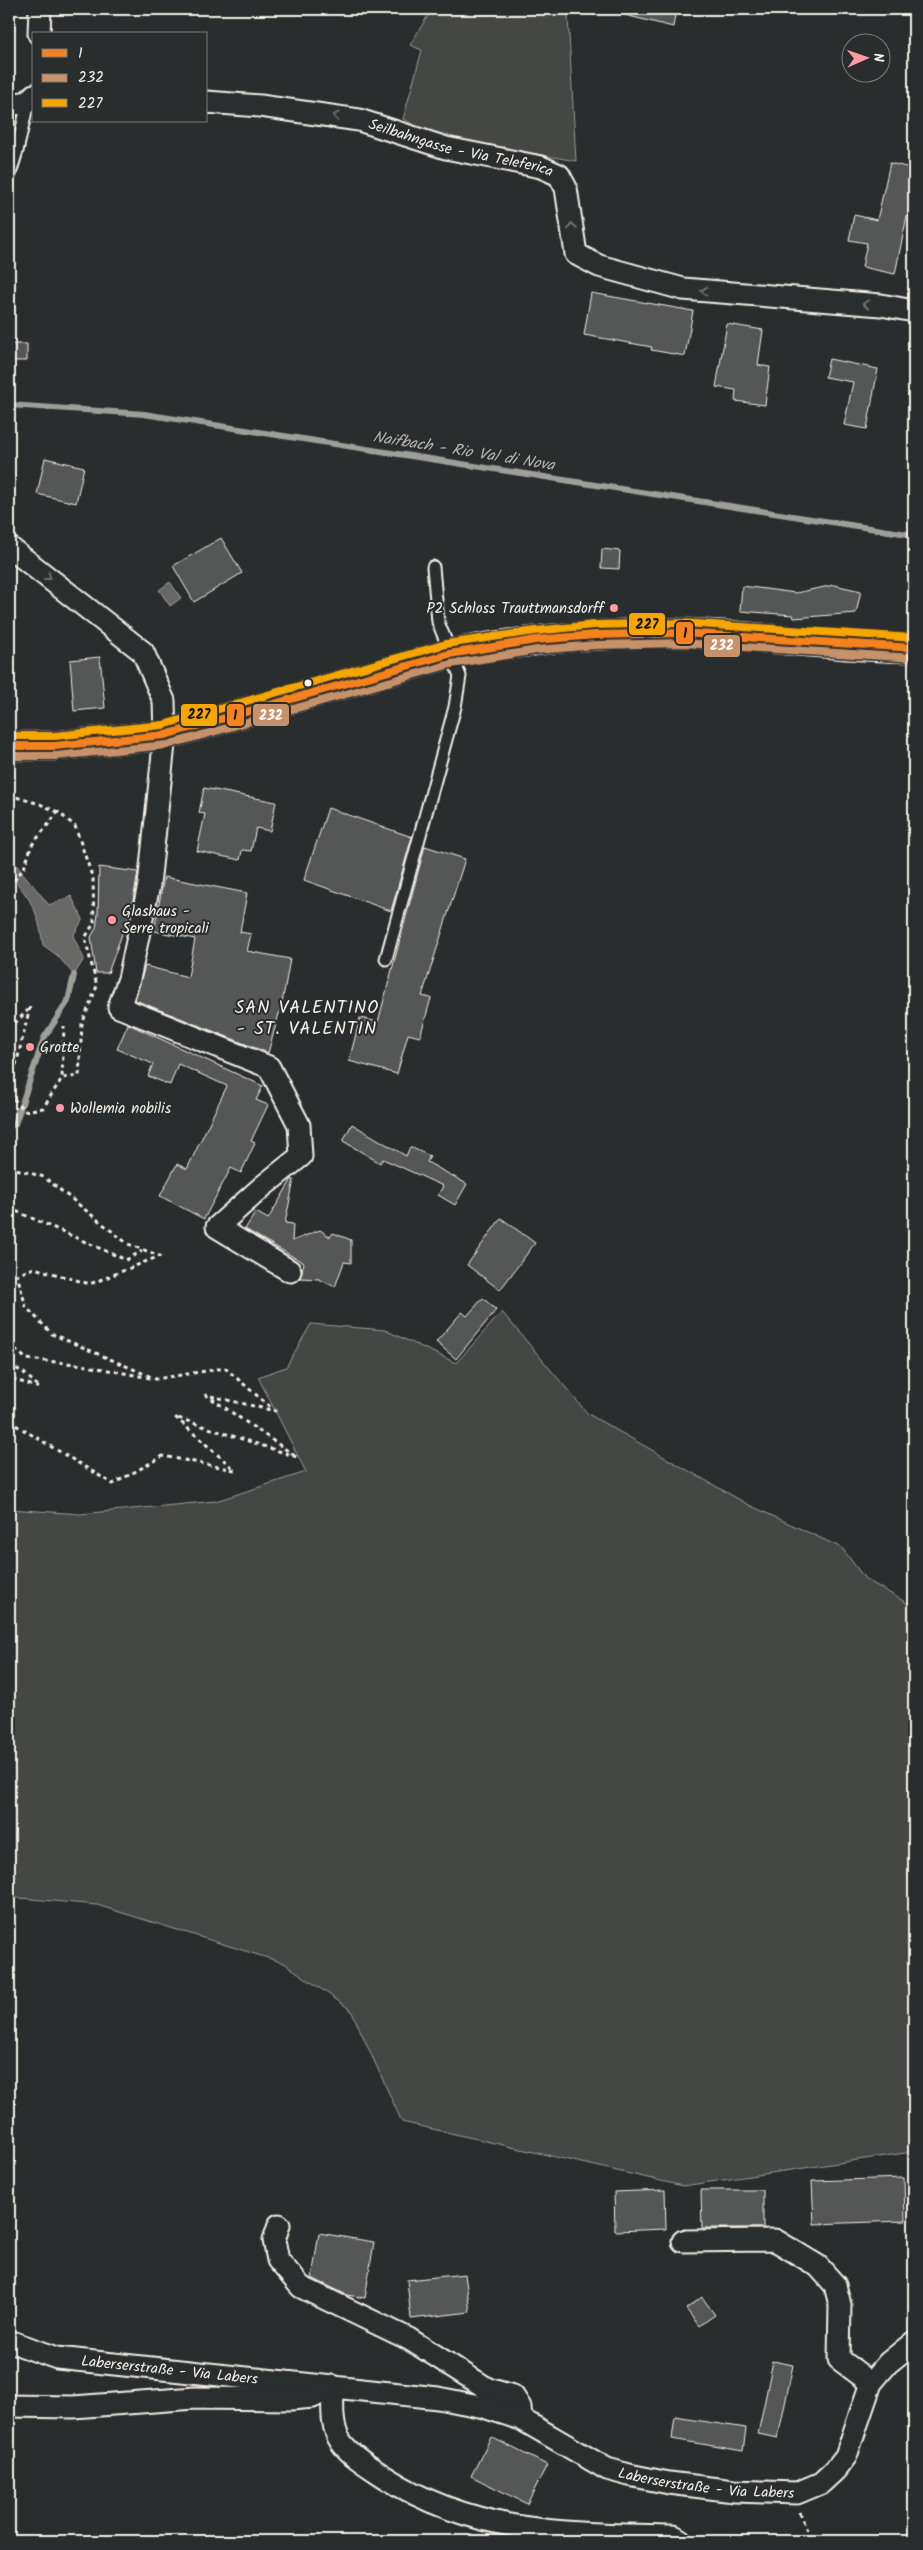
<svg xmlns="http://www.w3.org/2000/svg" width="923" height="2550" font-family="Kalam,sans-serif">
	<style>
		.green { fill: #444645; stroke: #9c9c96 }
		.water { fill: #676866; stroke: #9f9f9a }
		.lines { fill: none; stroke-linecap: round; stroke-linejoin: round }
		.stream { stroke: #9f9f9a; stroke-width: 6 }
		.building { fill: #555756; stroke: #f4f1e8 }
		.service-casing { stroke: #f4f1e8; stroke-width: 15 }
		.minor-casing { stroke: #f4f1e8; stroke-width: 25 }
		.secondary-casing { stroke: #f4f1e8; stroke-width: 31 }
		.path { stroke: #f4f1e8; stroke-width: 3; stroke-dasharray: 4 4; stroke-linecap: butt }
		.service { stroke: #2a2d2e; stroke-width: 11 }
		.minor { stroke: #2a2d2e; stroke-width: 21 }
		.secondary { stroke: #2a2d2e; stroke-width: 28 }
		.bus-1-casing { stroke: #2a2d2e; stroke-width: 11 }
		.bus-2-casing { stroke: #2a2d2e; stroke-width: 11 }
		.bus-3-casing { stroke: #2a2d2e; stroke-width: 11 }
		.bus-1 { stroke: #f5821f; stroke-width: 8 }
		.bus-2 { stroke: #c7916a; stroke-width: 8 }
		.bus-3 { stroke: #f7a600; stroke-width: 8 }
		.oneway { stroke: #71726f }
		.poi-dot { fill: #ff9aa2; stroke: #2a2d2e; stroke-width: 2 }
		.bus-dot { fill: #f4f1e8; stroke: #2a2d2e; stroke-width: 2 }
		.labels { text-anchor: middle; stroke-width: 4; stroke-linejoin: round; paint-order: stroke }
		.street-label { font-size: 15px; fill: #f4f1e8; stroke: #2a2d2e }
		.poi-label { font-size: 15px; fill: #f4f1e8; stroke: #2a2d2e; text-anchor: start }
		.water-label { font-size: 16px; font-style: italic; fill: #b5b3ae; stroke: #2a2d2e }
		.quarter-label { font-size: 18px; letter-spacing: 1px; fill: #f4f1e8; stroke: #2a2d2e }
		.line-badge { stroke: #2a2d2e; stroke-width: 2 }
		.badge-label { font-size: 14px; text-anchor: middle; font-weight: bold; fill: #fff }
		.pale-badge-label { font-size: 14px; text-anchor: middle; font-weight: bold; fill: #111 }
	</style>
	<rect width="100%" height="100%" fill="#2a2d2e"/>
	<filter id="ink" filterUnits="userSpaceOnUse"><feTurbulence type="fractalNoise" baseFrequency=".02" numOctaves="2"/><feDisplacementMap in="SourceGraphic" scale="10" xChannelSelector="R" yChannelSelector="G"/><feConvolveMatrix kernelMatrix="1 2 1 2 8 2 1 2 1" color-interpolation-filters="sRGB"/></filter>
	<g filter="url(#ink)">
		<!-- green -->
		<path class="green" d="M432,9H559L568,16L576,161L433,136L403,119L422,50L410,45Z
			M502,1312L588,1414L749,1505L842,1548L865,1579L914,1607V2155L912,2152L683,2186L402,2122L351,2010L284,1963L97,1905L9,1897V1509L80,1514L216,1501L306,1472L258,1377L286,1367L311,1324L385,1330L456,1363Z"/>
		<!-- water -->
		<path class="water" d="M170,582L181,598L170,606L159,590Z
			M9,856L49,905L71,896L83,919L73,936L84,959L74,975L58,956L43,945C38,911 32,900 9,874Z"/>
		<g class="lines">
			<!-- stream -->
			<path class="stream" d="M9,405L144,414L914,535
				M9,1127L15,1124L44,1038L68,1001L74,975"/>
		</g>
		<!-- building -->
		<path class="building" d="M625,9H676L673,27L625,15Z
			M890,163L914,169V217L907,216L895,274L862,267L867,243L849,240L854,215L877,220Z
			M591,293L693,311L685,356L651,350L652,347L584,335Z
			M727,324L763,330L758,365L770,367L765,405L735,401L736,390L716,387Z
			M9,344H27V361H9Z
			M829,359L878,369L867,429L844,425L853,382L825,377Z
			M45,458L84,467L76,503L37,494Z
			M221,538L242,573L194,602L173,566Z
			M602,549L620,551L619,569L601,568Z
			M834,585L861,591L856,613L794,618L793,615L740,611L742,586L796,593Z
			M100,657L105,708L74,711L70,660Z
			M204,788L276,802L270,831L256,828L251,851L242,850L240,860L197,851L205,814L199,813Z
			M328,808L412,837L391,911L304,880Z
			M425,846L465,859L422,996L431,998L420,1037L408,1034L397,1074L349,1061L360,1018L378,1022Z
			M99,867L138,872L132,906L108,973H96L91,937L96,928L98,914Z
			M164,877L247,893L240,932L251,934L247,951L290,959L282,1003L268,1053L135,1000L145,966L188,977L195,939L154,931Z
			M128,1024L263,1086L256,1100L268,1105L251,1141L255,1143L241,1173L231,1168L204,1219L160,1196L177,1164L187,1169L227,1086L178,1064L170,1085L148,1076L153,1064L117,1049Z
			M352,1124L406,1156L410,1147L430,1156L427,1162L467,1184L455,1205L438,1195L443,1186L383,1159L380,1163L343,1141Z
			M292,1179L294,1180L285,1223L293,1224L292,1241L320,1230L330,1237L333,1233L351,1240V1263L344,1262L335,1287L319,1279L300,1278L304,1263L245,1229L256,1212L268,1219Z
			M501,1218L535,1243L500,1290L467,1265Z
			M483,1298L496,1310L456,1359L436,1342L462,1312L467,1316Z
			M904,2178L905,2221L814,2224L812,2181Z
			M665,2190L666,2229L615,2231L614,2192Z
			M701,2190H763V2228H702Z
			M319,2233L374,2242L365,2298L347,2295L312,2278Z
			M465,2274L470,2312L411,2319L407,2280Z
			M702,2297L715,2315L699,2326L686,2309Z
			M773,2361L793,2365L778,2438L758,2434Z
			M675,2417L746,2428L743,2451L672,2439Z
			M491,2437L547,2465L527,2504L471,2476Z"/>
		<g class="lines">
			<!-- service casing -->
			<g class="service-casing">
				<path id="service" d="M9,177L17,151L28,102
					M386,959L455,707L460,676L438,622L433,567"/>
			</g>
			<!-- minor casing -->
			<g class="minor-casing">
				<g id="minor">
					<path d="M39,34L40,9"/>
					<path id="s1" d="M206,102L260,106L359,120L446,148L541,167L559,175L566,188L576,254L599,266L683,289L881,305L914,311"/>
					<path d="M9,105L28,102L34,95"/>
					<path d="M9,547L143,652L164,701L165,735L149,885L129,979L119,1007L269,1067L299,1125L301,1156L262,1187L217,1227L290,1271"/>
					<path d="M279,2225L274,2240L278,2260L301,2287L409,2339L488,2389L513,2396L520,2407L521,2419"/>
					<path d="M683,2241L775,2240L818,2266L835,2285L840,2305L839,2359L871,2383"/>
					<path id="s2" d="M9,2341L57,2358L438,2398L484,2407L521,2419L607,2469L629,2475L669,2483L734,2491L797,2493L821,2483L835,2470L846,2456L871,2383L888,2363L914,2342"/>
					<path d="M333,2386C333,2404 330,2426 341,2442C352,2457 370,2467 385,2477C475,2535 571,2534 674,2536L682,2541"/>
					<path d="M9,2406L73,2407L195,2398L291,2399L313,2397L328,2389"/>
				</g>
			</g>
			<!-- secondary casing -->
			<g class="secondary-casing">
				<path id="secondary" d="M9,746H54L165,735L449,654C526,639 605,632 683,633C760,635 837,648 914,648"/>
			</g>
			<!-- path -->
			<path class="path" d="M9,795L40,804L58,812
				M9,887L24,868L32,845L58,812L75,826L93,879L94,923L85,938L97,986L82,1024L79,1076L62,1078
				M9,991L11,1000
				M30,1007L9,1094L25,1111L43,1108L62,1078L64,1026
				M9,1029L30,1008
				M9,1167L44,1177L128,1244L160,1256L90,1284L34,1268L17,1275L26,1307L52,1334L156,1379L76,1364L26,1359L9,1343
				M9,1208L126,1260L142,1251
				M9,1270L17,1275
				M9,1365L23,1372L40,1388L9,1378
				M9,1421L113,1484L163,1456L235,1470L175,1417L297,1457L206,1395L275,1411L225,1368L156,1379
				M800,2512L811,2541"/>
			<!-- service -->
			<use href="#service" class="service"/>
			<!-- minor -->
			<use href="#minor" class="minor"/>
			<!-- secondary -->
			<use href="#secondary" class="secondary"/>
			<!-- bus-1 casing -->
			<g class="bus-1-casing">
				<path id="bus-1" d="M9,746H54L165,735L449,654L536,640L595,635L683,633L914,648"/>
			</g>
			<!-- bus-2 casing -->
			<g class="bus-2-casing">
				<path id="bus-2" d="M9,756H55L167,745L451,664L537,650L596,645L683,643L914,658"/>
			</g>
			<!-- bus-3 casing -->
			<g class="bus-3-casing">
				<path id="bus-3" d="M9,736H54L163,725L446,644L535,631L594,625L683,623L914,638"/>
			</g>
			<!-- bus-1 -->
			<use href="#bus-1" class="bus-1"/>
			<!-- bus-2 -->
			<use href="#bus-2" class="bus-2"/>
			<!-- bus-3 -->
			<use href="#bus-3" class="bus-3"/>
		</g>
		<!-- one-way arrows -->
		<defs><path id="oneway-chevron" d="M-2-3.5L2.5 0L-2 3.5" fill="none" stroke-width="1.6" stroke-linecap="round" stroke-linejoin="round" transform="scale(1.25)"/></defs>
		<g class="oneway">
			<use href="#oneway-chevron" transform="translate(336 116) rotate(-172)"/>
			<use href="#oneway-chevron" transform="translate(572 226) rotate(-99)"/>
			<use href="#oneway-chevron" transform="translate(704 291) rotate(-176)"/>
			<use href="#oneway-chevron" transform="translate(866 304) rotate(-176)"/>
			<use href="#oneway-chevron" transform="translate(48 577) rotate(37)"/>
		</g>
	</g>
	<!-- markers -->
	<g class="poi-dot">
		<circle cx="614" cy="608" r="5"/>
		<circle cx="112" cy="920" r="5"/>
		<circle cx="30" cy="1047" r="5"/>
		<circle cx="60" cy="1108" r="5"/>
	</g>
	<circle class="bus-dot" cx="308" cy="683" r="4.5"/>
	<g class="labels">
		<!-- street labels -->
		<g class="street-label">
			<text dy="5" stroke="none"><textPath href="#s1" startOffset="260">Seilbahngasse - Via Teleferica</textPath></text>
			<text dy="5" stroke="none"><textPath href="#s2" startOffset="164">Laberserstraße - Via Labers</textPath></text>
			<text dy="5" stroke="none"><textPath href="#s2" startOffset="720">Laberserstraße - Via Labers</textPath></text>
		</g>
		<!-- poi labels -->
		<g class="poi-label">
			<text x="604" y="613" text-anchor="end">P2 Schloss Trauttmansdorff</text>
			<text x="122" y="916">Glashaus -<tspan x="122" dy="17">Serre tropicali</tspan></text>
			<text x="40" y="1052">Grotte</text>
			<text x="70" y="1113">Wollemia nobilis</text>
		</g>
		<!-- water labels -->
		<g class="water-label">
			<text transform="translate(464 450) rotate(9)" y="6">Naifbach - Rio Val di Nova</text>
		</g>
		<!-- quarter labels -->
		<g class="quarter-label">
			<text x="307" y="1013">SAN VALENTINO<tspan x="307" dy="21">- ST. VALENTIN</tspan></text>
		</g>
	</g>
	<g class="line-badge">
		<rect x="628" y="612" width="38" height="24" rx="5" fill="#f7a600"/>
		<rect x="675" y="621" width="19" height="24" rx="5" fill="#f5821f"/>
		<rect x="703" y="634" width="38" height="24" rx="5" fill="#c7916a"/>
		<rect x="180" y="703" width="38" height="24" rx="5" fill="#f7a600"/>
		<rect x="226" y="703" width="19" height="24" rx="5" fill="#f5821f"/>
		<rect x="252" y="703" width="38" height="24" rx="5" fill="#c7916a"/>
	</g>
	<g class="badge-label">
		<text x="722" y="650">232</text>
		<text x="271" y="720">232</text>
	</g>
	<g class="pale-badge-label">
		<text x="647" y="629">227</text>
		<text x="685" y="638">1</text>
		<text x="199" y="719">227</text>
		<text x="235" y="720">1</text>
	</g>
	<!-- margin -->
	<rect width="923" height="2550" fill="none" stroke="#2a2d2e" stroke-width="30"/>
	<rect x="15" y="15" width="893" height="2520" fill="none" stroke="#f4f1e8" stroke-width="2" filter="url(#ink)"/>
	<!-- legend -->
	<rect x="32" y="32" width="175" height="90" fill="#2a2d2e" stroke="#7b7b78"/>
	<rect x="42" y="49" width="25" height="8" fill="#f5821f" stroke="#7b7b78"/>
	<text x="78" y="58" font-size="15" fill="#f4f1e8">1</text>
	<rect x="42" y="74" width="25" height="8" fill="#c7916a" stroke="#7b7b78"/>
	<text x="78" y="82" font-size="15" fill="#f4f1e8">232</text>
	<rect x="42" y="99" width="25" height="8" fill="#f7a600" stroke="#7b7b78"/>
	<text x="78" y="108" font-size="15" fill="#f4f1e8">227</text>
	<!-- north arrow -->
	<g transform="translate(866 58) rotate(88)"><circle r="24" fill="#2a2d2e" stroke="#7b7b78"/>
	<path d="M0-4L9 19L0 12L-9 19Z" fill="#ff9aa2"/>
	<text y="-8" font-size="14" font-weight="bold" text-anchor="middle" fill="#f4f1e8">N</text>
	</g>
</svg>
